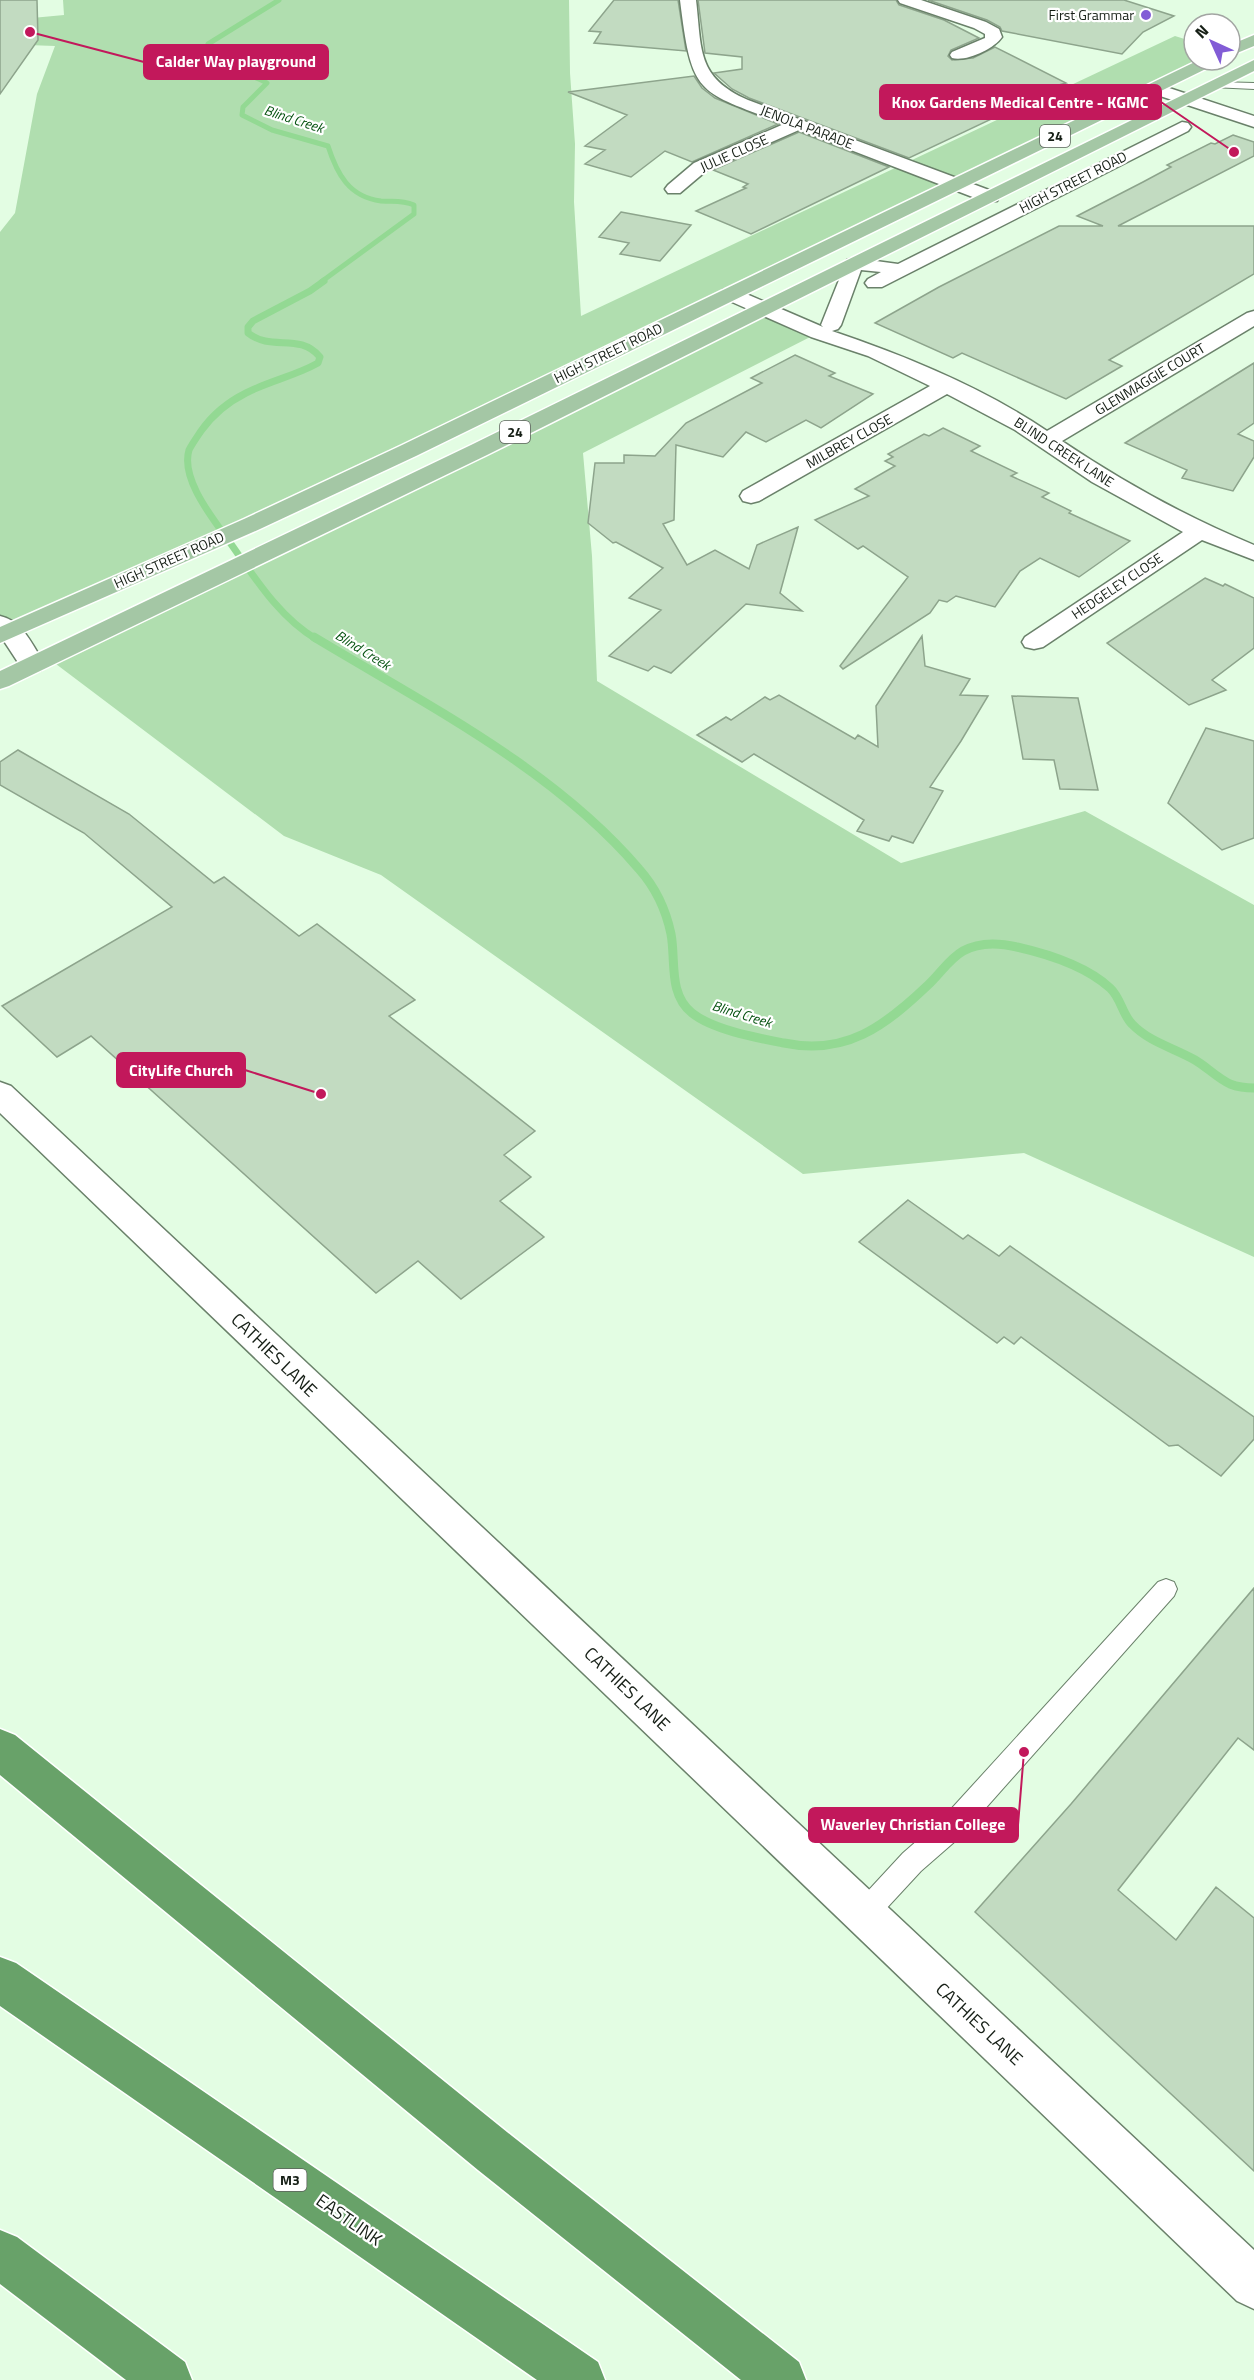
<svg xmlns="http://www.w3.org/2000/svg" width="1254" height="2380" font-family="'Titillium Web',sans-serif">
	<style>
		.green { fill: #b0deaf }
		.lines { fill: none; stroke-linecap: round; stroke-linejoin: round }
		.stream-far2 { stroke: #93d993; stroke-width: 5 }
		.stream-far1 { stroke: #93d993; stroke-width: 7 }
		.stream { stroke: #93d993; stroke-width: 9 }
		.building { fill: #c2dbc1; stroke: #8da48c; stroke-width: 1.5 }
		.service-casing { stroke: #6a816a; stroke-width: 2 }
		.minor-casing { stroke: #6a816a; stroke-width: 3 }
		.tertiary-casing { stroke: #6a816a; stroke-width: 3 }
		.primary-casing { stroke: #fff; stroke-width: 3 }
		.motorway-casing { stroke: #fff; stroke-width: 3 }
		.service { fill: #fff; fill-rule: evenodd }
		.minor { fill: #fff; fill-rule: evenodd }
		.tertiary { fill: #fff; fill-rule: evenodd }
		.primary { fill: #a4c7a5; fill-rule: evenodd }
		.motorway { fill: #68a269; fill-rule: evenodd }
		.poi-dot { fill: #825cd6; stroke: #fff; stroke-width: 2 }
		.labels { text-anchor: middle; stroke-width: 4.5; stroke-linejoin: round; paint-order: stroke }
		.far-poi-label { font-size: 14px; fill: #161f16; stroke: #fff; text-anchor: end }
		.far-water-label { font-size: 14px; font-style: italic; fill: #085413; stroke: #fff }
		.far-street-label { font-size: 14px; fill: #161f16; stroke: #fff }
		.shield { fill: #fff; stroke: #5c625c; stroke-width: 1.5 }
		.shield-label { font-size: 14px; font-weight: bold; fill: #161f16 }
		.near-street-label { font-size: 18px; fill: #161f16; stroke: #fff }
		.leader { fill: none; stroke: #c2185b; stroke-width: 2 }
		.callout-dot { fill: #c2185b; stroke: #fff; stroke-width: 2 }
		.callout { fill: #c2185b; stroke: #c2185b; stroke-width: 2 }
		.callout-label { font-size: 16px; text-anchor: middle; font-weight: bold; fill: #fff }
	</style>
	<rect width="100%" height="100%" fill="#e3fde3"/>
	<!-- green -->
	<path class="green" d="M63,0H569L570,73L575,144L574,202L581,316L1175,36L1194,42V60H1212L956,184L11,631L0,623V232L15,213L37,94L55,46L0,44V21L64,15Z
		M764,309L818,333L583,453L592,556L597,681L901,863L1085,811L1254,905V1257L1024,1153L803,1174L381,875L284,836L48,658Z"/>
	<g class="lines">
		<!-- stream-far2 -->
		<path class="stream-far2" d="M279,0L208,44L204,53C219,74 247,70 267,83L243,107L242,115L272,130L328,146C337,174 349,197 381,201C393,202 402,200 414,205V214L321,282"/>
		<!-- stream-far1 -->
		<path class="stream-far1" d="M316,639C279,617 255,578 231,544C215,521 180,480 189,450C192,444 197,437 201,431C213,414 228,402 246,393C269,381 295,376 318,363L320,357C299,332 272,352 248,333V327L253,321L310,291L324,281"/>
		<!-- stream -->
		<path class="stream" d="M314,637C425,704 554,769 639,869C655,887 666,910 671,934C676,960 668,994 692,1013C713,1030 758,1038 784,1043C846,1056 885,1026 928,985C940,974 949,959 963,951C979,942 1000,943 1017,947C1048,954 1086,966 1110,988C1121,998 1122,1014 1132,1024C1149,1042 1174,1048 1195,1060C1207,1067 1217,1078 1230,1084C1238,1087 1246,1088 1254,1088"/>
	</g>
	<!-- building -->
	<path class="building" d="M0,0H37L38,40L0,94Z
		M614,0H678L686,51L594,43L601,32L589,31Z
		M698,0H896L899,5L944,20L979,38L951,50L948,56L952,60L973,58L995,47L1066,83L993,103L1000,115L909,158L749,98L732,89L714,73L742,69V57L705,53Z
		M928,0H1124L1174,16L1143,32L1122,54L1002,31L1000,27L987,20Z
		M694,76L702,88L715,98L778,124L692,162L665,151L631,177L585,164L605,150L585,146L627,115L568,92Z
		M799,132L889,167L751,234L696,211L746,188L743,187L748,184L713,170Z
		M1233,135L1254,142V156L1118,226H1254V274L1109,360L1122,366L1066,399L962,353L953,358L875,323L939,287L1059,226H1103L1077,216L1143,182L1171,167L1167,165L1211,143L1215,144Z
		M621,212L691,225L660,261L620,254L629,243L599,237Z
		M795,355L835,373L829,376L873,394L821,428L806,420L766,442L746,432L723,457L676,445L674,520L663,524L687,565L715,550L749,569L757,545L798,527L780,593L802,611L746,604L671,673L654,666L648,671L609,656L661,610L629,598L663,568L616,542L613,543L588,523L595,463H624V455L655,456L686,423L762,383L751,378Z
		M1254,363V423L1238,434L1254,441V457L1233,491L1182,478L1187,470L1125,443Z
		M943,428L980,446L971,451L1017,473L1011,476L1049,493L1042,497L1071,511L1069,513L1130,541L1079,577L1040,558L1020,571L995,607L956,596L947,602L939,600L930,613L843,669L840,666L908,577L863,546L858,549L815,520L869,496L855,489L895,466L885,461L893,457L888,454L924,434L929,436Z
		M1205,578L1223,586L1225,584L1254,598V648L1212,680L1226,690L1189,705L1107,643Z
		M922,636L925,666L970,679L960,695L988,696L961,741L930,787L943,791L913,843L892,836L889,841L857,831L864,820L754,754L742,762L697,735L726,717L731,720L765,697L770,700L779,695L855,739L858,735L878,747L876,706Z
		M1012,696L1078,698L1098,790L1060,789L1054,760L1023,759Z
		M1206,728L1254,741V838L1222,850L1168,803Z
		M18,750L129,814L214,883L224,877L299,936L317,924L415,1000L389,1016L535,1131L504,1155L531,1177L500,1201L544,1237L461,1299L418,1261L376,1293L91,1036L57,1057L2,1006L172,907L84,833L0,785V762Z
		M908,1200L963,1239L968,1235L999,1256L1010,1246L1254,1417V1439L1221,1476L1178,1445L1169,1446L1021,1337L1014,1344L1004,1337L997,1343L859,1242Z
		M1254,1588V1750L1238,1738L1118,1890L1176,1940L1216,1887L1254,1918V2171L975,1912L1071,1804Z"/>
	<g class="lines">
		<!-- service casing -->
		<g class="service-casing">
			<path id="service" d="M1216,82L1254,83V89L1212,87L1211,85Z
				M1166,1579L1174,1582L1177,1589L1174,1596L960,1837L921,1871L872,1924L863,1928L854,1924L850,1915L854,1906L903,1853L942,1819L1158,1582Z"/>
		</g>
		<!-- minor casing -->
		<g class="minor-casing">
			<path id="minor" d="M680,0H696C702,50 696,77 748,100L997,193L999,197L997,201H983L799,130L706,171L680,193H668L665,189L668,185L694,163L784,124C697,90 692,98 680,0Z
				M898,0H921L986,22L999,29L1002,37C994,49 966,62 952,58L950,55L952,52L985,38V34L974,28L900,3Z
				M1154,83L1254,116V127L1148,92L1146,88Z
				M1182,122L1188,123L1191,127L1188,131L882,287H868L865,283L868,279L881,272L861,270L841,325L838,329L832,331C906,356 982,387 1047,431L1247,313L1254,311V326L1062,441C1123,482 1186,517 1254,545V560L1202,540L1043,647L1034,649L1025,647L1022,642L1025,637L1183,532L1092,482L1015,430L947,394L759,501L751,503L743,501L740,496L743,491L930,386L868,356L811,337L723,298L720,294L723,290H737L823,327L821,325L847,260L854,258L898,264Z
				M0,1082L11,1086L1254,2250V2309L1237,2301L0,1113Z"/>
		</g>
		<!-- tertiary casing -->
		<g class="tertiary-casing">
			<path id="tertiary" d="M0,616C23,621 33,646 45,665L41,670L32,673L23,670L0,635Z"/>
		</g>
		<!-- primary casing -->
		<g class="primary-casing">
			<path id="primary" d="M1254,35V46L1230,56V45Z
				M1199,60H1220L1218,63L416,456L260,529L0,643V627L244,519L400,446Z
				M1254,60V71L487,455L9,686L0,689V671L471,445Z"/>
		</g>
		<!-- motorway casing -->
		<g class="motorway-casing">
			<path id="motorway" d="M0,1729L15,1735L512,2136L799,2362L806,2380H741L478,2170L0,1775Z
				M0,1957L16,1963L598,2362L605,2380H537L0,2006Z
				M0,2230L17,2237L185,2362L192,2380H126L0,2284Z"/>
		</g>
		<!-- service -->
		<use href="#service" class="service"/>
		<!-- minor -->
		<use href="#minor" class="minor"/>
		<!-- tertiary -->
		<use href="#tertiary" class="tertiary"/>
		<!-- primary -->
		<use href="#primary" class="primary"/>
		<!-- motorway -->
		<use href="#motorway" class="motorway"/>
	</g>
	<!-- markers -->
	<circle class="poi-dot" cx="1146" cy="15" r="6"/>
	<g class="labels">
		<!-- far-poi labels -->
		<g class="far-poi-label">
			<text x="1134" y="20">First Grammar</text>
		</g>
		<!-- far-water labels -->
		<g class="far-water-label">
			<text transform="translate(294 119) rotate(18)" y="5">Blind Creek</text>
			<text transform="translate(363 650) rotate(32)" y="5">Blind Creek</text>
			<text transform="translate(742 1014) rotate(17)" y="5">Blind Creek</text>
		</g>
		<!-- far-street labels -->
		<g class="far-street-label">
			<text transform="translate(807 127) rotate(21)" y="5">JENOLA PARADE</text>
			<text transform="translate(734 153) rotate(-24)" y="5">JULIE CLOSE</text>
			<text transform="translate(1073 182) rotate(-27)" y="5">HIGH STREET ROAD</text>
			<text transform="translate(608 353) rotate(-26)" y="5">HIGH STREET ROAD</text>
			<text transform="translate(1150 379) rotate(-31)" y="5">GLENMAGGIE COURT</text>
			<text transform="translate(849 441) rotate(-29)" y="5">MILBREY CLOSE</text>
			<text transform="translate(1064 452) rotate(33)" y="5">BLIND CREEK LANE</text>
			<text transform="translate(169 560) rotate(-24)" y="5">HIGH STREET ROAD</text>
			<text transform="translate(1117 586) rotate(-34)" y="5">HEDGELEY CLOSE</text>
		</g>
		<!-- shield labels -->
		<g class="shield">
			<rect x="1040" y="125" width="30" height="22" rx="4.5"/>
			<rect x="500" y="421" width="30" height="22" rx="4.5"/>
			<rect x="273.5" y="2169" width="33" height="22" rx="4.5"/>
		</g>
		<g class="shield-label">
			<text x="1055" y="141">24</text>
			<text x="515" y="437">24</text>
			<text x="290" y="2185">M3</text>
		</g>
		<!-- near-street labels -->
		<g class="near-street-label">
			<text transform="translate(274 1355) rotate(44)" y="6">CATHIES LANE</text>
			<text transform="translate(627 1689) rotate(44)" y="6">CATHIES LANE</text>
			<text transform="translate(979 2024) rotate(43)" y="6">CATHIES LANE</text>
			<text transform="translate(349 2220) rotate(35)" y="6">EASTLINK</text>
		</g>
	</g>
	<!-- callouts -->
	<path class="leader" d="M30 32L144 62M1234 152L1161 102M321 1094L245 1070M1024 1752L1018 1825"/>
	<g class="callout-dot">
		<circle cx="30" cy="32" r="6"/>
		<circle cx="1234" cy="152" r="6"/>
		<circle cx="321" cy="1094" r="6"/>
		<circle cx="1024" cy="1752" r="6"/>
	</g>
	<g class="callout">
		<rect x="144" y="45" width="184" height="34" rx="6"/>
		<rect x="880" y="85" width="281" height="34" rx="6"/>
		<rect x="117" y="1053" width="128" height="34" rx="6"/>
		<rect x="809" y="1808" width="209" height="34" rx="6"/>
	</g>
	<g class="callout-label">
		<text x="236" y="67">Calder Way playground</text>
		<text x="1020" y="108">Knox Gardens Medical Centre - KGMC</text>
		<text x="181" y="1076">CityLife Church</text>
		<text x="913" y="1830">Waverley Christian College</text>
	</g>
	<!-- north arrow -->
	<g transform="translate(1212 42) rotate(315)"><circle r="28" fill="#ffffff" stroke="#a2a5a2" stroke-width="1.5"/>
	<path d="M0-4.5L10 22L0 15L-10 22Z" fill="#825cd6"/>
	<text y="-9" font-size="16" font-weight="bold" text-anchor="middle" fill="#161f16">N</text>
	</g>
</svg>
